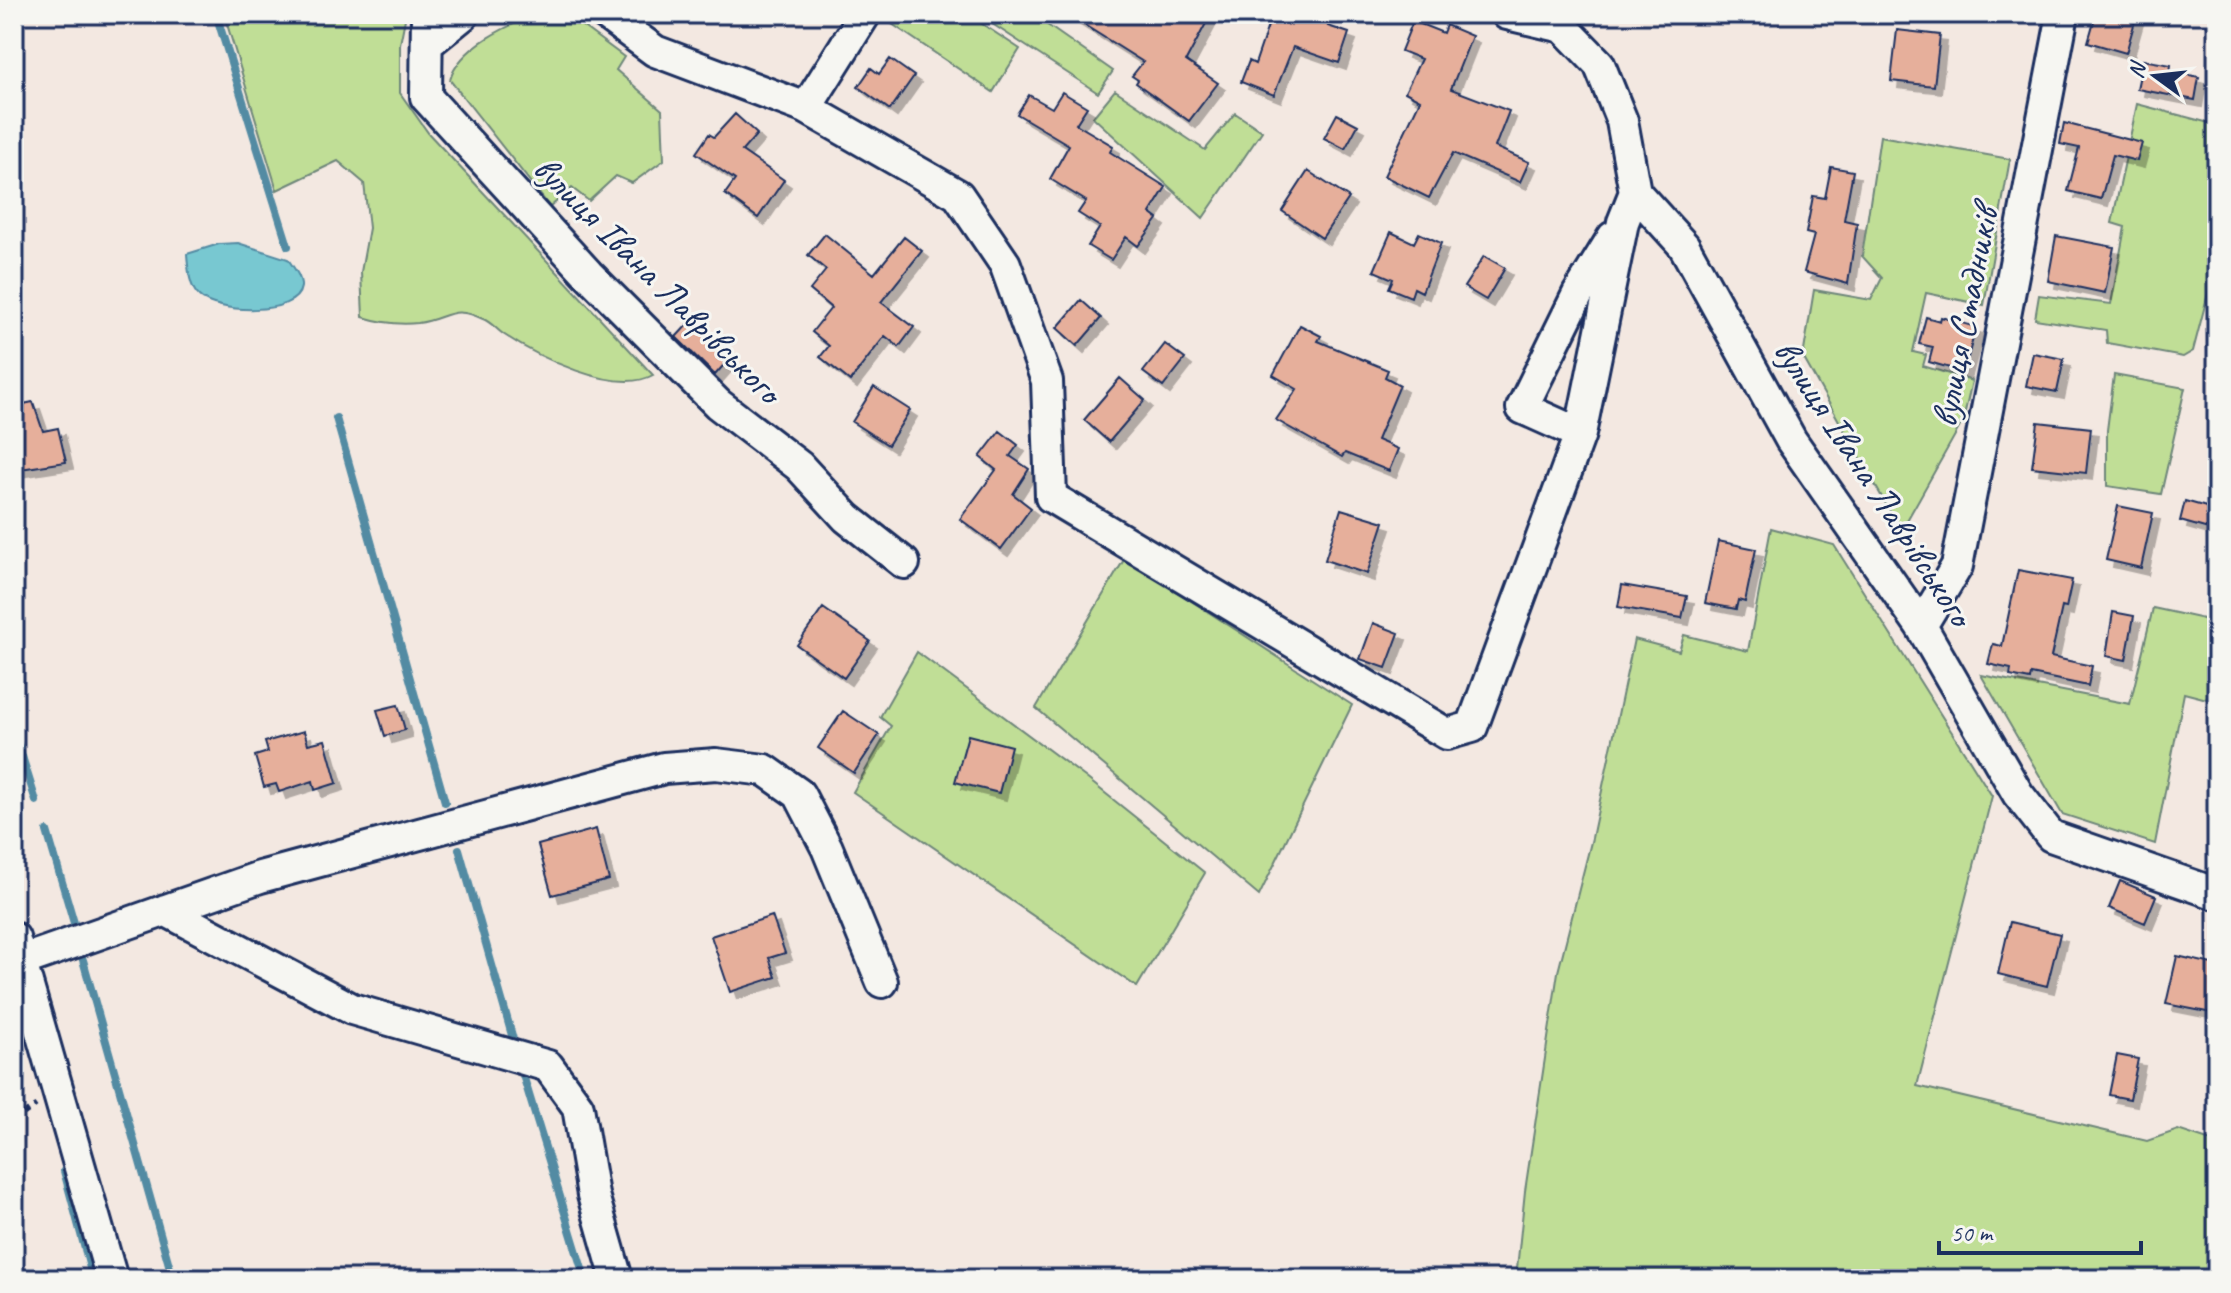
<svg xmlns="http://www.w3.org/2000/svg" width="2231" height="1293" font-family="Caveat,sans-serif">
	<style>
		.green { fill: #c0de96; stroke: #6e867a; stroke-width: 2 }
		.water { fill: #78c8d1; stroke: #538ba3; stroke-width: 2 }
		.lines { fill: none; stroke-linecap: round; stroke-linejoin: round }
		.stream { stroke: #538ba3; stroke-width: 8 }
		.building { fill: #e6af9b; stroke: #1b2f5e; stroke-width: 2; filter: url(#shadow) }
		.minor-casing { stroke: #1b2f5e; stroke-width: 36 }
		.path { stroke: #1b2f5e; stroke-width: 5; stroke-dasharray: 6 6; stroke-linecap: butt }
		.minor { stroke: #f6f6f2; stroke-width: 30 }
		.labels { text-anchor: middle; stroke-width: 6; stroke-linejoin: round; paint-order: stroke }
		.street-label { font-size: 38px; fill: #1b2f5e; stroke: #f6f6f2 }
	</style>
	<defs>
		<filter id="shadow"><feDropShadow dx="7" dy="7" stdDeviation="0" flood-color="#0004"/></filter>
	</defs>
	<rect width="100%" height="100%" fill="#f3e8e1"/>
	<filter id="ink" filterUnits="userSpaceOnUse"><feTurbulence type="fractalNoise" baseFrequency=".0125" numOctaves="2"/><feDisplacementMap in="SourceGraphic" scale="16" xChannelSelector="R" yChannelSelector="G"/><feConvolveMatrix kernelMatrix="1 2 1 2 8 2 1 2 1" color-interpolation-filters="sRGB"/></filter>
	<g filter="url(#ink)">
		<!-- green -->
		<path class="green" d="M224,14H406L400,44V93L429,134L653,375C616,396 536,356 503,334C496,329 491,322 483,319C451,304 448,319 418,323C398,325 382,323 363,317L361,272L369,228L364,183L338,161L277,190Z
			M540,14H566L624,57L616,70L662,110L664,160L632,183L616,176L589,201L572,188L550,207L450,80C459,47 509,24 540,14Z
			M890,14H967L1020,49L993,92L886,20Z
			M977,14H1047L1043,22L1113,71L1098,93Z
			M1115,90L1205,150L1235,113L1262,131L1203,218L1093,117Z
			M2137,104L2217,125V259L2193,351L2183,357L2107,343L2106,330L2035,319L2039,295L2111,304L2125,227L2112,223Z
			M1880,136L2010,159L1984,305L1926,293L1913,352L1926,355L1923,366L1972,381L1963,421L1901,531L1803,357L1814,290L1871,300L1882,278L1862,256Z
			M2114,375L2185,388L2161,494L2107,486V430Z
			M1771,528L1834,545L1992,796L1917,1086L2147,1141L2178,1130L2217,1143V1279H1516L1525,1191L1558,972L1592,838L1634,639L1679,651L1684,635L1748,651Z
			M1125,558L1352,705L1259,896L1036,708Z
			M2153,608L2217,622V650L2207,699L2184,693L2155,844L2062,814L1981,675L2130,704Z
			M917,652L1085,777L1205,873L1137,987L853,792L891,726L880,717Z"/>
		<!-- water -->
		<path class="water" d="M238,243L288,259C293,267 302,277 301,287C297,317 215,313 199,296C189,287 188,267 187,254L219,244Z"/>
		<g class="lines">
			<!-- stream -->
			<path class="stream" d="M216,14L288,246
				M336,418L445,802
				M14,731L36,801
				M47,831L74,923
				M459,849L515,1046
				M83,960L173,1279
				M523,1075L585,1279
				M64,1171L93,1279"/>
		</g>
		<!-- building -->
		<path class="building" d="M1067,14H1211L1186,61L1218,83L1189,121L1136,83L1138,80L1132,76L1143,62Z
			M1272,14H1323L1321,20L1329,23L1328,26L1349,33L1339,63L1293,47L1274,95L1241,82L1249,61L1255,64Z
			M2096,14H2137L2126,53L2088,42Z
			M1413,21L1443,33L1446,25L1472,36L1451,89L1509,111L1495,147L1529,162L1520,182L1453,153L1429,198L1384,176L1420,100L1405,92L1421,59L1401,51Z
			M1897,30L1940,35L1934,86L1891,81Z
			M890,59L914,76L890,110L858,87L871,68L879,74Z
			M2143,60L2171,65L2170,71L2199,77L2195,100L2137,89Z
			M1062,92L1087,107L1076,124L1113,146L1110,152L1166,187L1150,213L1158,219L1138,246L1126,237L1111,260L1088,246L1100,227L1078,213L1086,201L1050,179L1069,145L1017,114L1029,95L1052,108Z
			M735,114L757,134L742,151L784,180L758,218L725,194L735,180L696,153L709,134L714,137Z
			M1337,114L1358,125L1345,149L1324,138Z
			M2064,123L2142,143L2137,161L2113,155L2101,199L2068,191L2079,148L2060,144Z
			M1831,167L1853,171L1844,220L1857,223L1848,284L1804,272L1814,235L1806,233L1813,196L1825,198Z
			M1308,171L1349,198L1322,238L1282,211Z
			M1391,232L1414,243L1419,233L1441,243L1422,292L1414,288L1411,297L1389,288L1393,279L1374,271Z
			M825,234L874,274L904,237L922,251L881,302L914,327L899,347L885,336L850,381L820,357L829,346L812,332L831,308L810,290L826,270L808,255Z
			M2056,236L2114,247L2105,293L2048,281Z
			M1484,256L1505,268L1486,300L1464,287Z
			M1081,300L1101,318L1077,346L1057,328Z
			M1926,317L1940,321L1941,317L1976,327L1964,372L1929,362L1933,347L1919,344Z
			M690,322L730,358L715,375L676,337Z
			M1300,325L1321,336L1318,341L1388,370L1385,377L1400,385L1377,440L1398,449L1389,471L1345,453L1342,457L1276,420L1297,389L1273,375Z
			M1165,344L1185,359L1163,387L1143,372Z
			M2033,353L2064,359L2057,392L2026,386Z
			M1120,378L1145,400L1109,442L1084,420Z
			M874,387L910,410L888,445L852,422Z
			M33,402L43,431L58,428L66,462L14,470V406Z
			M2038,422L2091,428L2086,473L2032,467Z
			M1000,431L1018,445L1010,456L1029,469L1013,494L1031,508L1001,549L960,519L996,470L980,457Z
			M2185,501L2217,510L2212,530L2180,521Z
			M2118,506L2153,513L2141,568L2106,560Z
			M1341,509L1384,522L1367,574L1325,560Z
			M1718,541L1756,549L1745,602L1738,600L1736,609L1705,603Z
			M2018,570L2072,580L2066,608L2062,607L2051,657L2092,666L2088,686L2031,674L2030,680L2010,676L2011,669L1988,664L1993,644L2002,646Z
			M1622,585L1687,596L1682,618L1618,607Z
			M823,608L870,641L844,678L797,645Z
			M2113,612L2134,616L2126,660L2106,656Z
			M1373,623L1399,633L1386,668L1360,659Z
			M398,705L405,730L385,736L377,710Z
			M843,711L879,735L854,773L818,748Z
			M304,731L308,744L325,740L337,783L315,790L313,781L279,792L276,784L264,787L255,756L268,752L265,742Z
			M968,735L1011,746L999,793L955,782Z
			M596,829L609,880L552,895L538,845Z
			M2120,881L2156,896L2145,923L2109,908Z
			M772,916L785,953L769,958L776,977L730,992L711,936Z
			M2010,922L2060,934L2047,986L1998,974Z
			M2177,956L2217,965V1014L2166,1004Z
			M2117,1055L2138,1059L2130,1099L2109,1095Z"/>
		<g class="lines">
			<!-- minor casing -->
			<g class="minor-casing">
				<path id="minor" d="M427,14L426,97L588,274L718,404L799,466L847,518L904,563
					M605,14L655,51L806,108L865,14
					M1507,14L1563,27L1599,64L1622,121L1635,192L1684,246L1791,440L1921,626L2018,794L2051,836L2217,894
					M427,44L464,14
					M806,108L958,195L1005,264L1047,381L1051,497L1447,734L1472,727L1580,434L1623,222L1635,192
					M1580,434L1522,408L1578,294L1613,237
					M1921,626L1957,566L2063,14
					M165,910L352,1009L548,1066L578,1107L593,1195L617,1279
					M14,938L112,1279
					M21,961L260,877L664,768L716,764L765,770L799,794L827,848L882,982"/>
			</g>
			<!-- path -->
			<path class="path" d="M14,1121L36,1105
				M2208,1279L2217,1248"/>
			<!-- minor -->
			<use href="#minor" class="minor"/>
		</g>
	</g>
	<g class="labels">
		<!-- street labels -->
		<g class="street-label">
			<text transform="translate(658 279) rotate(45)" y="13">вулиця Івана Лаврівського</text>
			<text transform="translate(1964 317) rotate(-79)" y="13">вулиця Стадників</text>
			<text transform="translate(1874 482) rotate(57)" y="13">вулиця Івана Лаврівського</text>
		</g>
	</g>
	<!-- margin -->
	<rect width="2231" height="1293" fill="none" stroke="#f6f6f2" stroke-width="48"/>
	<rect x="24" y="24" width="2183" height="1245" fill="none" stroke="#1b2f5e" stroke-width="3" filter="url(#ink)"/>
	<!-- north arrow -->
	<g transform="translate(2155 76) rotate(285)" stroke="#f6f6f2" stroke-width="6" paint-order="stroke">
	<path d="M0-6L14 30L0 20L-14 30Z" fill="#1b2f5e"/>
	<text y="-12" font-size="22" font-weight="bold" text-anchor="middle" fill="#1b2f5e">N</text>
	</g>
	<!-- scale -->
	<path d="M1939 1241v12h202v-12" fill="none" stroke="#1b2f5e" stroke-width="4"/>
	<text x="1951" y="1241" font-size="24" fill="#1b2f5e" stroke="#f6f6f2" stroke-width="6" paint-order="stroke">50 m</text>
</svg>
